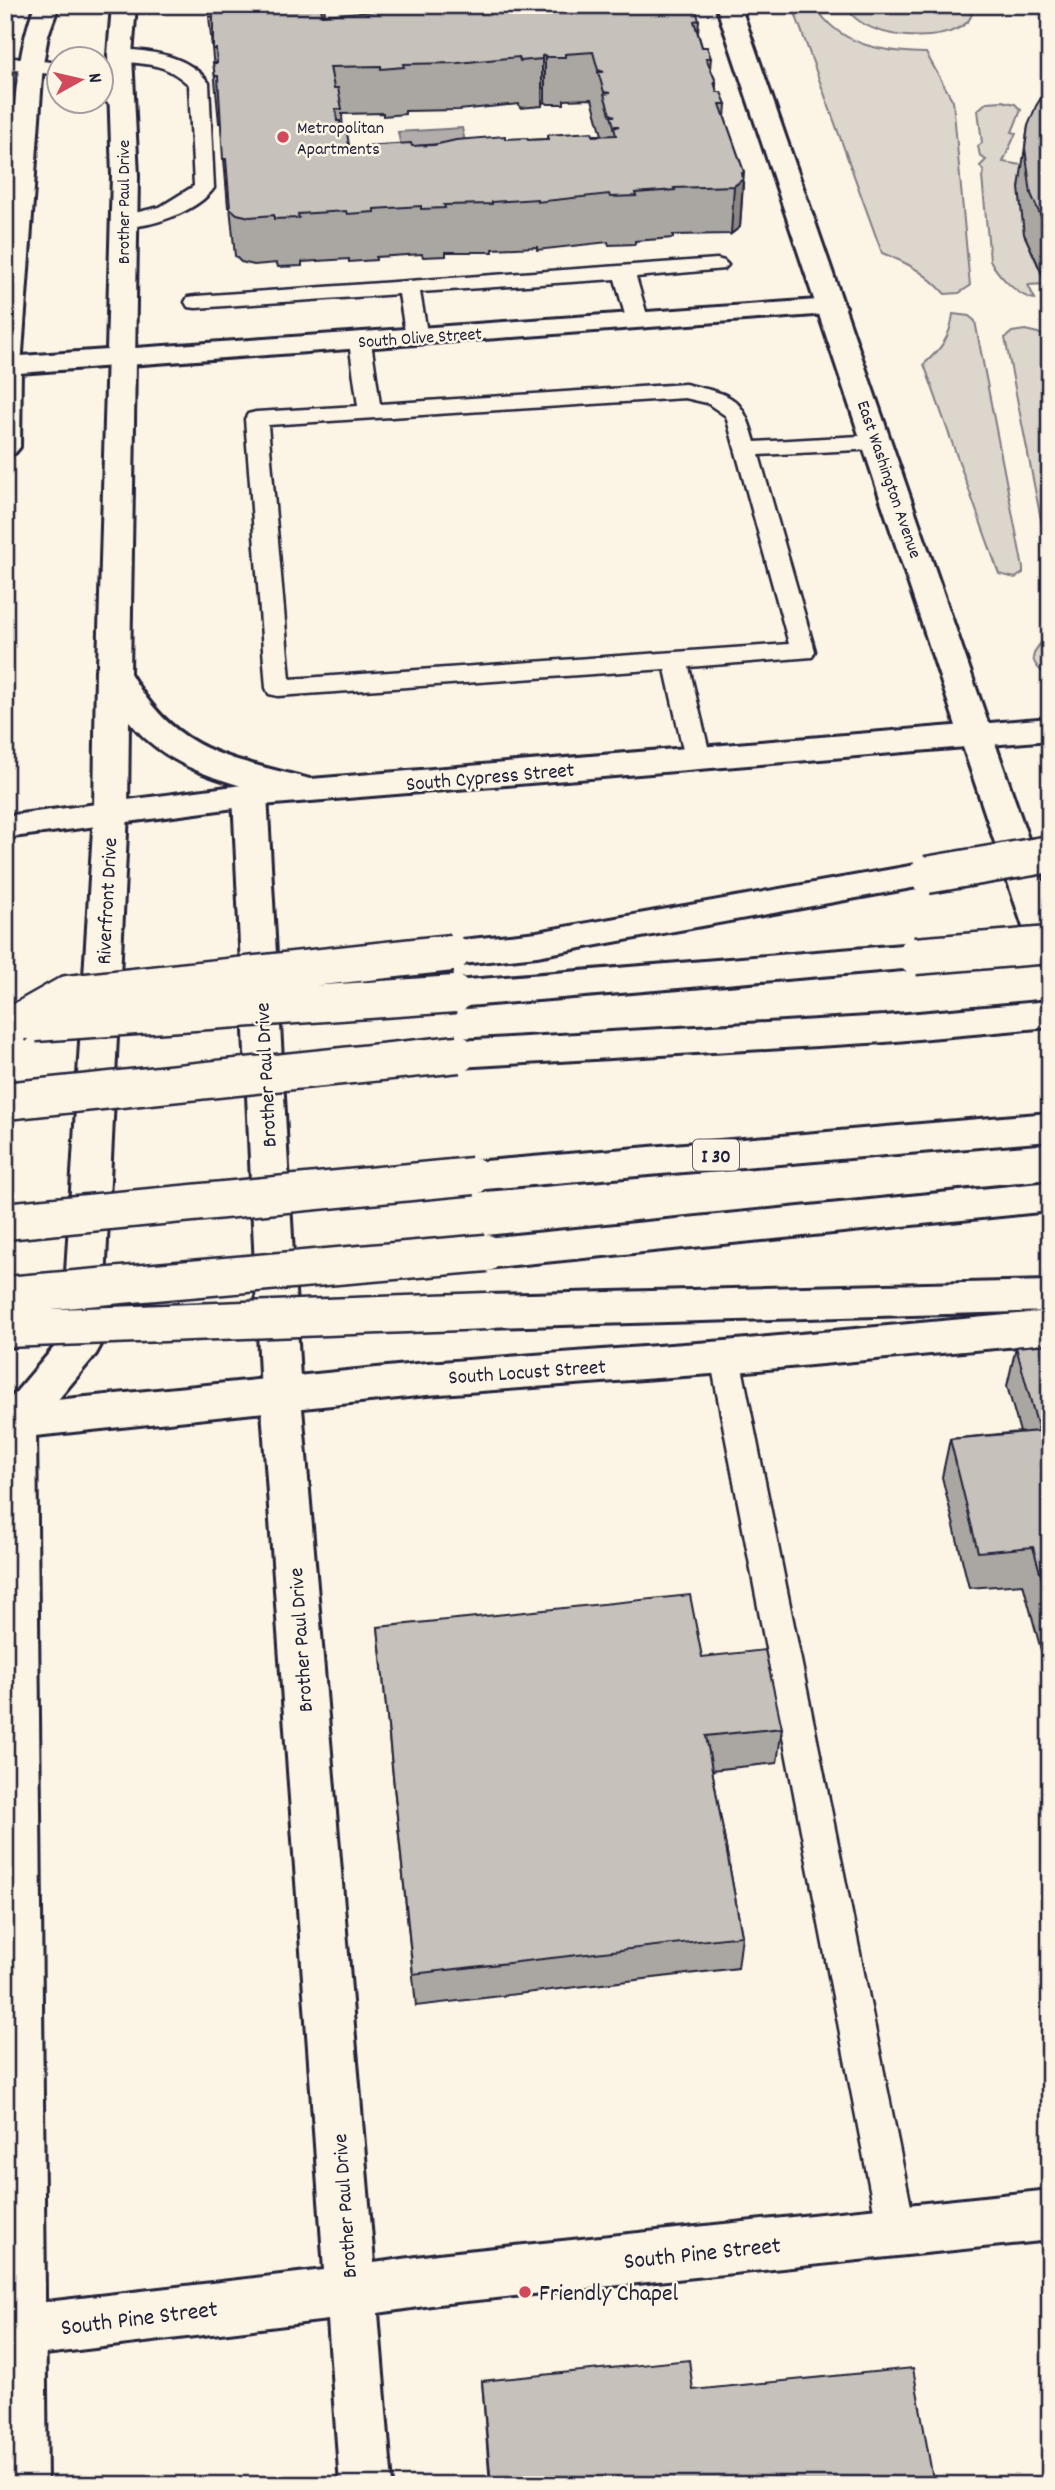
<svg xmlns="http://www.w3.org/2000/svg" width="1055" height="2490" font-family="Dekko,sans-serif">
	<style>
		.green { fill: #dcd6cc; stroke: #7f7c84; stroke-width: 2 }
		.water { fill: #b2adab; stroke: #78757e; stroke-width: 2 }
		.lines { fill: none; stroke-linecap: round; stroke-linejoin: round }
		.service-casing { stroke: #22223b; stroke-width: 5 }
		.minor-casing { stroke: #22223b; stroke-width: 6 }
		.tertiary-casing { stroke: #22223b; stroke-width: 6 }
		.secondary-casing { stroke: #22223b; stroke-width: 6 }
		.primary-casing { stroke: #22223b; stroke-width: 6 }
		.motorway-casing { stroke: #22223b; stroke-width: 6 }
		.service { fill: #fcf5e5; fill-rule: evenodd }
		.minor { fill: #fcf5e5; fill-rule: evenodd }
		.tertiary { fill: #fcf5e5; fill-rule: evenodd }
		.secondary { fill: #fcf5e5; fill-rule: evenodd }
		.primary { fill: #fcf5e5; fill-rule: evenodd }
		.motorway { fill: #fcf5e5; fill-rule: evenodd }
		.motorway-bridge-casing { stroke: #22223b; stroke-width: 41; stroke-linecap: butt }
		.motorway-bridge { stroke: #fcf5e5; stroke-width: 36 }
		.wall { fill: #aaa6a1; stroke: #22223b; stroke-width: 2; fill-rule: evenodd }
		.shaded-wall { fill: #8b8783; stroke: #22223b; stroke-width: 2 }
		.building { fill: #c6c1bb; stroke: #22223b; stroke-width: 2; fill-rule: evenodd }
		.poi-dot { fill: #d1495b; stroke: #fcf5e5; stroke-width: 2.5 }
		.labels { text-anchor: middle; stroke-width: 5; stroke-linejoin: round; paint-order: stroke }
		.far-poi-label { font-size: 18px; fill: #22223b; stroke: #fcf5e5; text-anchor: start }
		.far-street-label { font-size: 18px; fill: #22223b; stroke: #fcf5e5 }
		.shield { fill: #fcf5e5; stroke: #63616e; stroke-width: 2 }
		.shield-label { font-size: 19px; font-weight: bold; fill: #22223b }
		.street-label { font-size: 21px; fill: #22223b; stroke: #fcf5e5 }
		.near-street-label { font-size: 24px; fill: #22223b; stroke: #fcf5e5 }
		.near-poi-label { font-size: 24px; fill: #22223b; stroke: #fcf5e5; text-anchor: start }
	</style>
	<rect width="100%" height="100%" fill="#fcf5e5"/>
	<filter id="ink" filterUnits="userSpaceOnUse"><feTurbulence type="fractalNoise" baseFrequency=".0143" numOctaves="2"/><feDisplacementMap in="SourceGraphic" scale="14" xChannelSelector="R" yChannelSelector="G"/><feConvolveMatrix kernelMatrix="1 2 1 2 8 2 1 2 1" color-interpolation-filters="sRGB"/></filter>
	<g filter="url(#ink)">
		<!-- green -->
		<path class="green" d="M846,5H972C980,47 862,47 846,5Z
			M819,12C844,47 886,52 926,53L953,101L970,286L959,293L945,294C926,273 908,263 882,253L795,13Z
			M1002,101L1015,104L1021,110L1012,132L1016,133L1003,162L1022,165L1024,234L1046,284L1028,285L1035,299C1019,298 997,274 990,260L982,177L984,172L980,166L986,160L980,156L978,146L982,143L978,110L987,102Z
			M953,314L969,316L975,321L1023,568V573L1015,578L999,574L924,364C941,349 950,338 953,314Z
			M1025,330L1038,333L1050,341V565L1005,338L1012,332Z
			M1050,634V677C1024,661 1032,651 1050,634Z"/>
		<!-- water -->
		<path class="water" d="M462,128L470,164L405,168L398,132Z"/>
		<g class="lines">
			<!-- service casing -->
			<g class="service-casing">
				<path id="service" d="M120,49C152,51 188,55 209,83L214,188C198,211 144,232 117,225L114,221L117,217L160,207L194,186L189,85C160,59 147,67 113,59L110,55L113,51Z
					M5,57L60,63V75L5,69Z
					M102,85L130,101L133,105L130,109H116L102,99Z
					M717,259L724,261L728,265L724,269L636,277L649,322L646,327H630L627,322L615,279L420,292L428,338L425,343H409L406,338L399,294L196,308L188,307L185,302L188,297L196,296Z
					M360,335L368,337L371,342L380,404L685,384C731,395 742,394 755,442L877,435L885,437L888,442L885,447L877,449L759,455L815,651L812,657L689,667L711,759L707,765L698,767L689,765L685,759L665,669L278,696L269,694L266,688L245,419L248,414L256,412L358,406L349,342L352,337ZM685,398L707,403L726,416L789,644L290,679L268,425Z
					M725,1345L736,1348L740,1357L916,2231L911,2245L897,2250L883,2245L878,2231L710,1357L714,1348Z"/>
			</g>
			<!-- minor casing -->
			<g class="minor-casing">
				<path id="minor" d="M832,299L842,301L846,307L842,313L5,374L7,357Z
					M250,784L262,787L267,795L301,1396L374,2263L438,2254L1050,2190V2240L438,2304L378,2313L392,2485H340L328,2320L20,2357L5,2350V2312L20,2305L324,2270L261,1396L233,795L238,787Z"/>
			</g>
			<!-- tertiary casing -->
			<g class="tertiary-casing">
				<path id="tertiary" d="M716,5H740L1050,902V966L1038,963L1032,954Z"/>
			</g>
			<!-- secondary casing -->
			<g class="secondary-casing">
				<path id="secondary" d="M1050,718V740L250,806L5,838V816L250,784Z
					M1050,1311V1343L725,1373L427,1395L16,1438L5,1434V1408L16,1404L427,1363L725,1341Z"/>
			</g>
			<!-- primary casing -->
			<g class="primary-casing">
				<path id="primary" d="M35,5H59L48,35L43,64L21,366L20,447L15,453L5,456C5,351 3,246 12,141C16,94 18,50 35,5Z
					M112,5H136L132,55L138,176L130,673C179,758 235,758 321,782L326,790L321,798L309,801C246,788 172,775 129,721L128,812L102,1343L96,1354L36,1426L47,2485H5V1405L62,1338L94,812L96,669L98,666L112,176L108,55Z"/>
			</g>
			<!-- motorway casing -->
			<g class="motorway-casing">
				<path id="motorway" d="M927,863L939,867L944,875L939,883L537,956L452,965L440,962L434,953L440,944L452,941L537,932Z
					M915,944L927,947L933,956L927,965L915,968L455,1007L442,1003L437,994L442,985L455,981Z
					M1050,1001V1027L885,1042L458,1067L445,1063L440,1054L445,1045L458,1041L885,1016Z
					M1050,1113V1141L473,1190L460,1186L454,1176L460,1166L473,1162Z
					M1050,1182V1211L486,1268L472,1264L467,1253L472,1242L486,1238Z
					M1050,1281V1311L487,1327L473,1322L467,1311L473,1300L487,1295Z"/>
			</g>
			<!-- service -->
			<use href="#service" class="service"/>
			<!-- minor -->
			<use href="#minor" class="minor"/>
			<!-- tertiary -->
			<use href="#tertiary" class="tertiary"/>
			<!-- secondary -->
			<use href="#secondary" class="secondary"/>
			<!-- primary -->
			<use href="#primary" class="primary"/>
			<!-- motorway -->
			<use href="#motorway" class="motorway"/>
			<!-- motorway-bridge casing -->
			<g class="motorway-bridge-casing">
				<path id="motorway-bridge" d="M927,875L1050,854
					M915,956L1050,945
					M35,1023L455,994
					M15,1024L68,994L452,953
					M5,1101L458,1054
					M5,1221L473,1176
					M7,1295L486,1253
					M5,1329L487,1311"/>
			</g>
			<!-- motorway-bridge -->
			<use href="#motorway-bridge" class="motorway-bridge"/>
		</g>
		<!-- wall -->
		<path class="wall" d="M208,5H324L325,15L690,10L699,20L698,33L702,47L711,58L710,68L716,82V89L717,92L726,104L725,118L744,172L740,227L731,234L673,235V238L635,241V244L609,245L608,242L537,250V247L493,249V252H446V256L423,257L422,254L376,257V260L349,262V259L302,262V266L278,267L277,263L254,265L241,262L235,256L230,207H228L221,123H219ZM592,99L602,135H547V139L528,140L505,139L349,151L347,133H343L342,114L383,113V116L405,114V111L459,110L519,104L520,108L542,106V103L545,102L548,104H564V100Z
			M1050,84V282H1046L1024,234L1019,188L1028,126Z
			M1050,1344V1683L1023,1584L969,1588L942,1477L950,1439L1020,1432L1007,1386L1016,1347Z
			M378,1627L702,1657L782,1728L777,1763L712,1770L742,1936L738,1968L416,2006Z
			M482,2381L934,2485H490Z"/>
		<!-- shaded-wall -->
		<path class="shaded-wall" d="M545,55V102L542,103V56Z
			M743,179L740,227L731,234L734,186Z"/>
		<!-- building -->
		<path class="building" d="M208,5H321L322,15L454,5H689L690,10H696L699,20L694,21L702,47H707L711,58H706L716,82H714L717,92H721L726,104H720L744,172L742,173L743,179L734,186L674,188L675,190L635,193L636,196L610,197L609,194L537,202V199L492,202V204L444,205L445,208L421,209V206L374,209V212L347,214L346,211L298,214L299,218L274,219V215L250,217L237,214L230,208L226,159H223L218,76H215L213,63H217L216,49H213V16L209,17ZM593,52L598,70L604,72H598L604,92L610,93L604,94L610,114L615,116H611L614,126H619L614,128L616,135L593,136L592,132L547,135L548,139L528,140L527,138L505,139V136L456,140L434,145L412,146L411,143L364,146L365,150L345,151L344,146L349,145L347,133H342L340,121H337L336,109H342L338,88H334L330,67L381,66V69L404,67L403,64L458,63L519,57L520,61L542,59V56L545,55L548,57H565V54Z
			M1050,84V237L1031,194L1025,148L1028,126L1036,106Z
			M1050,1344V1608L1033,1547L978,1552L950,1439L1039,1431L1016,1347Z
			M690,1595L702,1657L765,1650L782,1728L706,1736L742,1936L413,1974L378,1627Z
			M689,2360L693,2390L913,2368L934,2485H491L482,2381Z"/>
	</g>
	<!-- markers -->
	<g class="poi-dot">
		<circle cx="283" cy="137" r="7"/>
		<circle cx="525" cy="2292" r="7"/>
	</g>
	<g class="labels">
		<!-- far-poi labels -->
		<g class="far-poi-label">
			<text x="297" y="133">Metropolitan<tspan x="297" dy="21">Apartments</tspan></text>
		</g>
		<!-- far-street labels -->
		<g class="far-street-label">
			<text transform="translate(123 202) rotate(-90)" y="6">Brother Paul Drive</text>
			<text transform="translate(420 337) rotate(-4)" y="6">South Olive Street</text>
			<text transform="translate(890 479) rotate(71)" y="6">East Washington Avenue</text>
		</g>
		<!-- shield labels -->
		<rect class="shield" x="693" y="1139.5" width="46" height="31" rx="5"/>
		<g class="shield-label">
			<text x="716" y="1162">I 30</text>
		</g>
		<!-- street labels -->
		<g class="street-label">
			<text transform="translate(490 776) rotate(-5)" y="7">South Cypress Street</text>
			<text transform="translate(106 901) rotate(-87)" y="7">Riverfront Drive</text>
			<text transform="translate(265 1075) rotate(-93)" y="7">Brother Paul Drive</text>
			<text transform="translate(527 1371) rotate(-4)" y="7">South Locust Street</text>
			<text transform="translate(300 1640) rotate(-94)" y="7">Brother Paul Drive</text>
			<text transform="translate(344 2206) rotate(-94)" y="7">Brother Paul Drive</text>
		</g>
		<!-- near-street labels -->
		<g class="near-street-label">
			<text transform="translate(702 2252) rotate(-6)" y="8">South Pine Street</text>
			<text transform="translate(139 2317) rotate(-7)" y="8">South Pine Street</text>
		</g>
		<!-- near-poi labels -->
		<g class="near-poi-label">
			<text x="539" y="2300">Friendly Chapel</text>
		</g>
	</g>
	<!-- margin -->
	<rect width="1055" height="2490" fill="none" stroke="#fcf5e5" stroke-width="28"/>
	<rect x="14" y="14" width="1027" height="2462" fill="none" stroke="#22223b" stroke-width="2.5" filter="url(#ink)"/>
	<!-- north arrow -->
	<g transform="translate(80 80) rotate(82)"><circle r="33" fill="#fcf5e5" stroke="#a5a1a1" stroke-width="2"/>
	<path d="M0-5L12 26L0 18L-12 26Z" fill="#d1495b"/>
	<text y="-10" font-size="19" font-weight="bold" text-anchor="middle" fill="#22223b">N</text>
	</g>
</svg>
